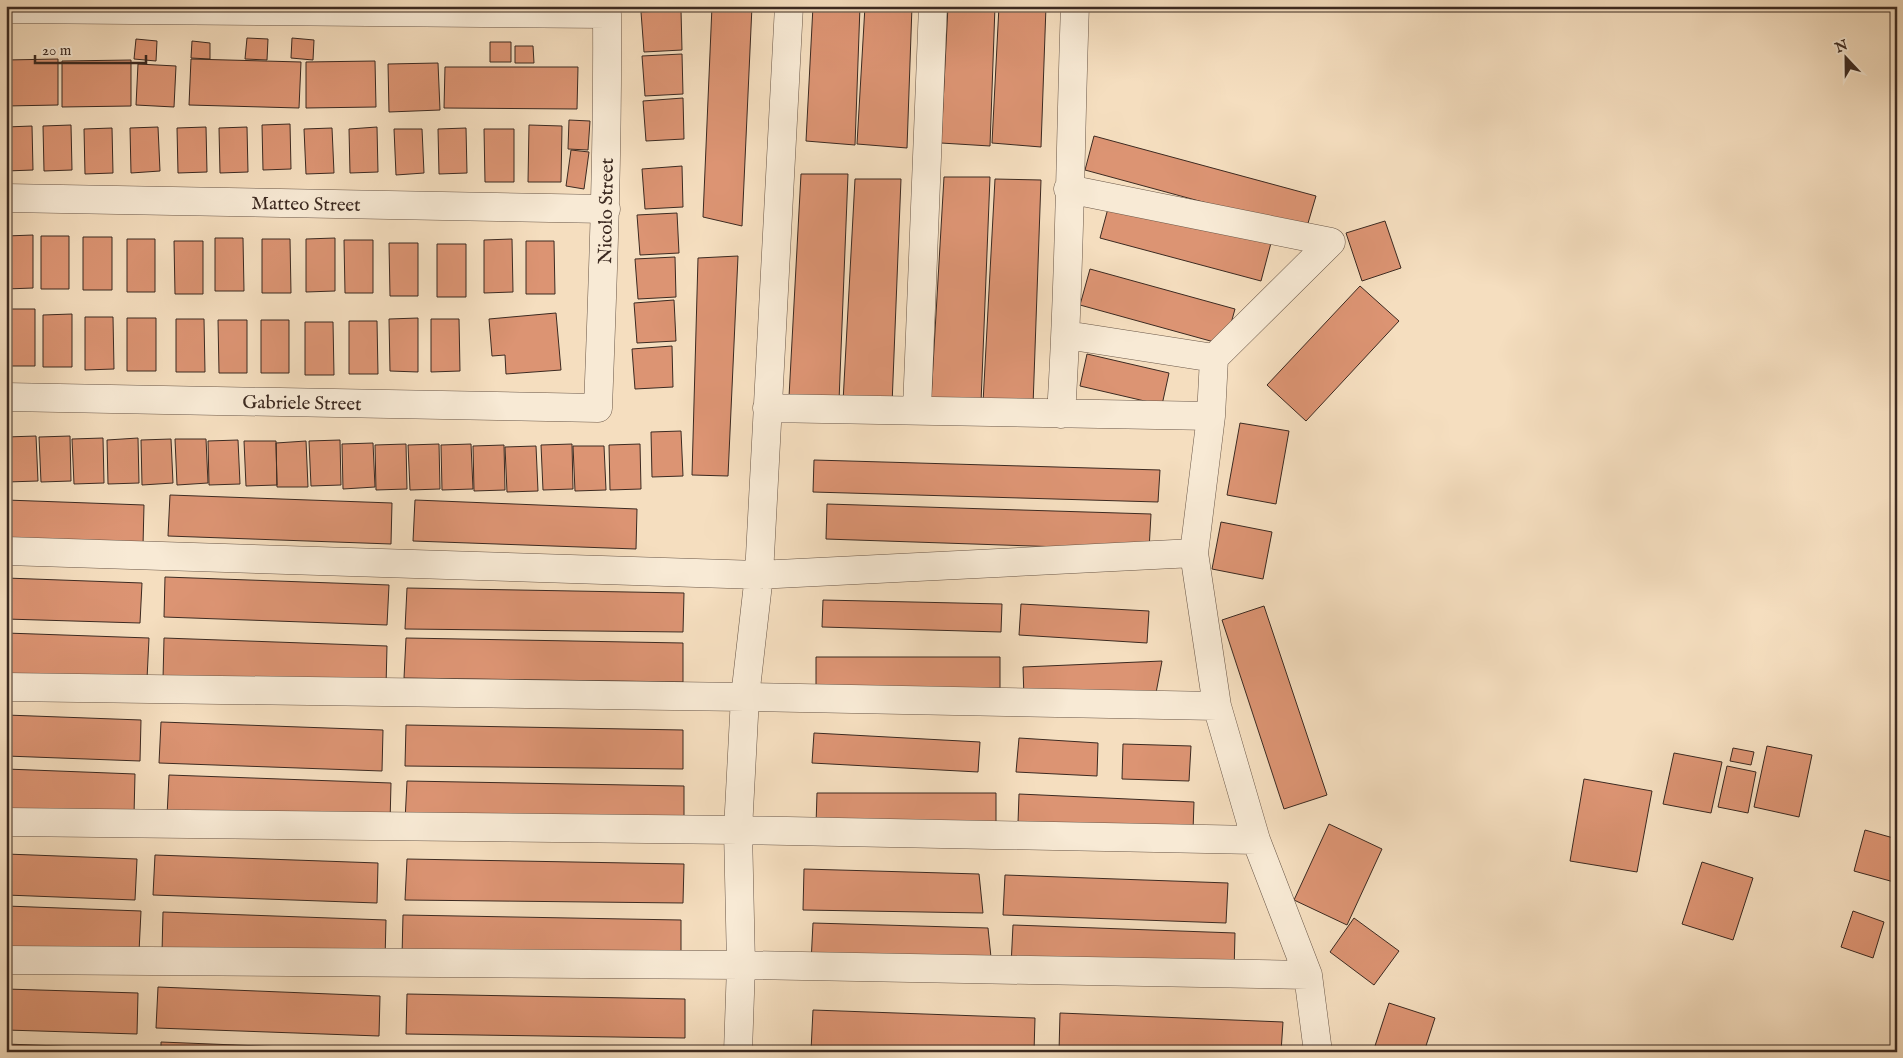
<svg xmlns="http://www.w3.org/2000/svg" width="1903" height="1058" font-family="'IM FELL English',serif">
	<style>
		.building { fill: #dc9473; stroke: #3c2a21 }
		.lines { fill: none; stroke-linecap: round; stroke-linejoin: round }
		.street-casing { stroke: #6a5748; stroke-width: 29 }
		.street { stroke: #f8ead5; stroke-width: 28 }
		.labels { text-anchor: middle; stroke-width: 4; stroke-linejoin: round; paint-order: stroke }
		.street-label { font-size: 19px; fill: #3c2a21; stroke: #f8ead5 }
	</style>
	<rect width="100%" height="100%" fill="#f5debf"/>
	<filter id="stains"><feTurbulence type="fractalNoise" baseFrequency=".004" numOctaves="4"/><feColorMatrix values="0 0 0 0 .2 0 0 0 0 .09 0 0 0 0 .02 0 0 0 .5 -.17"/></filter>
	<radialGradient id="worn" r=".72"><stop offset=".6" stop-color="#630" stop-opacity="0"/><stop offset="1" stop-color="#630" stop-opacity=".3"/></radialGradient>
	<!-- building -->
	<path class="building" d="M644,6H682L644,8Z
		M712,6H752L742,226L703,217Z
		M813,6H860L855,145L806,141Z
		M865,6H912L907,148L857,144Z
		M948,6H995L990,146L941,143Z
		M999,6H1046L1041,147L992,143Z
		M681,10L682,50L644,52L641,12Z
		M247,38L268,39L267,60L245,59Z
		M292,38L314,40L313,60L291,58Z
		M136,39L157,41L156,61L134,59Z
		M192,41L210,43V59L191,58Z
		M490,42H511V62H490Z
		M515,46H533L534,63H515Z
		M682,54L683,94L645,96L642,56Z
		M58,59V105L6,106V60Z
		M191,59L301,62L299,108L189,105Z
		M131,60V106L62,107V61Z
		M375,61L376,107L306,108V62Z
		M438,63L440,110L389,112L388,64Z
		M138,64L176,66L174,107L136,105Z
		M445,67H578L577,109L444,108Z
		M683,98L684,139L646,141L643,101Z
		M569,120L590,121L588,150L568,149Z
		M290,124L291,169L263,170L262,125Z
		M71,125L72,170L44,171L43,126Z
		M529,125L562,126L561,182H528Z
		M32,126L33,170L6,171V127Z
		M158,127L160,171L131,173L130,128Z
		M206,127L207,172L178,173L177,128Z
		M247,127L248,172L220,173L219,128Z
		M377,127L378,172L350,173L349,129Z
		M112,128L113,173L85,174L84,129Z
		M332,128L334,173L306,174L304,129Z
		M466,128L467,173L439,174L438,129Z
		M394,129H422L424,173L396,175Z
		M484,129H514V182H485Z
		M1094,136L1316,196L1306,230L1085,170Z
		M571,150L589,152L584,189L566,186Z
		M682,166L683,207L645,209L642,169Z
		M801,174H848L839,401L789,397Z
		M944,177H990L981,403L931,400Z
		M855,179H901L892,405L843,402Z
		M995,179L1041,180L1033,406L983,403Z
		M1110,201L1271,243L1261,281L1100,238Z
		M677,213L679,253L640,255L637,215Z
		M1385,221L1401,268L1362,281L1346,233Z
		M33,235V288L6,289V236Z
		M41,236H69V289H41Z
		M83,237H112V290H83Z
		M215,238H243L244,291H215Z
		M335,238V291L306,292V239Z
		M127,239H155V292H127Z
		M262,239H290L291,293H262Z
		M512,239L513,292L484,293V240Z
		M344,240H373V293H345Z
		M174,241H203V294H175Z
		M526,241H554L555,294H526Z
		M389,243H418V296H390Z
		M437,244H466V297H437Z
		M738,256L728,476L692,475L698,258Z
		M675,257L676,297L638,299L635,259Z
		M1090,269L1235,309L1225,345L1080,305Z
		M1360,286L1399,321L1306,421L1267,385Z
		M674,300L676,341L637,343L634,303Z
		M6,309H35V366H6Z
		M556,313L561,370L506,374L505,355L492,356L489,319Z
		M72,314V367H43V315Z
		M85,317H113L114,369L85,370Z
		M127,318H156V371H127Z
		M418,318V372L390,371L389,319Z
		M176,319H204L205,372H176Z
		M431,319H459L460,371L431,372Z
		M218,320H247V373H219Z
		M261,320H289V373H261Z
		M349,321H377L378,374H349Z
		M305,322H333L334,375H305Z
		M672,346L673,387L635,389L632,349Z
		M1087,354L1169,373L1162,405L1080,386Z
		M1240,423L1289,431L1276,504L1227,495Z
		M681,431L683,476L652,477L651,432Z
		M36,436L38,481L7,482L6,437Z
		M70,436L71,481L41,482L39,437Z
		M103,438L104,483L74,484L72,439Z
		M138,438L139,483L108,484L107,440Z
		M171,439L173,483L142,485L141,440Z
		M175,439H206L208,483L177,485Z
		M238,440L240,484L209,485L208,441Z
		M340,440L341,485L311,486L309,441Z
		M244,441H276L277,485L246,486Z
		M306,441L308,487H277L276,443Z
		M373,443L375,487L343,489L342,444Z
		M406,444L407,489L376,490L375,445Z
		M439,444L440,489L410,490L408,445Z
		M471,444L473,489L442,490L441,445Z
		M572,444L573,489L543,490L541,445Z
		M640,444L641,489L610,490L609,445Z
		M504,445L505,490L474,491L473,446Z
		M536,446L538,491L507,492L505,447Z
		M573,446H604L606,490L575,491Z
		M814,460L1160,470L1158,502L813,492Z
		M170,495L392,503L391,544L168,536Z
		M6,500L144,505L143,546L6,541Z
		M415,500L637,509L636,549L413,541Z
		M827,504L1151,514L1149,550L826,539Z
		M1221,522L1272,532L1263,579L1212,569Z
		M165,577L389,585L387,625L164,617Z
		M6,578L142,583L140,623L6,619Z
		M407,588L684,593L683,632L405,629Z
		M823,600L1002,604L1001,632L822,627Z
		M1021,604L1149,611L1147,643L1019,635Z
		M1264,606L1327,795L1284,809L1222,620Z
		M6,633L149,638L147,679L6,674Z
		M164,638L387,646L386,687L163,679Z
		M406,638L683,643V682L404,678Z
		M816,657H1000V688H816Z
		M1162,661L1156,693L1024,699L1023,667Z
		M6,715L141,720L140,761L6,756Z
		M161,722L383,730L382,771L159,763Z
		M406,725L683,730V769L405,766Z
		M814,733L980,742L978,772L812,763Z
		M1019,738L1098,743L1097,776L1016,772Z
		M1123,744L1191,746L1189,781L1122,779Z
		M1767,746L1812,755L1799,817L1754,807Z
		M1733,748L1754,752L1751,765L1730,761Z
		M1674,753L1722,762L1711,813L1663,804Z
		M1727,766L1756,772L1748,813L1718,807Z
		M6,769L135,774L134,815L6,810Z
		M169,775L391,783L390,823L167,816Z
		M1584,779L1652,791L1637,872L1570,861Z
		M407,781L684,786V825L405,821Z
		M817,793H996V826L816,825Z
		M1019,794L1194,802L1193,831L1018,823Z
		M1329,824L1382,849L1347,925L1294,900Z
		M1865,830L1897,839V874L1894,882L1854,871Z
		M6,854L137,859L135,900L6,895Z
		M155,855L378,863L377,903L153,895Z
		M407,859L684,864L683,903L405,900Z
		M1702,862L1753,878L1733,940L1682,924Z
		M804,869L979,874L983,913L803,910Z
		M1005,875L1228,883L1226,923L1003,915Z
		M6,906L141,911L139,952L6,947Z
		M1853,911L1884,922L1873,958L1841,947Z
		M163,912L386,920L385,960L162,952Z
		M403,915L681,920V959L402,956Z
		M1354,918L1399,951L1374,985L1330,952Z
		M813,923L988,928L992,967L811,963Z
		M1013,925L1235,933L1234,974L1011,966Z
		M158,987L380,996L379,1036L156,1028Z
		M6,989L138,993L137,1034L6,1030Z
		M407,994L685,999V1038L406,1034Z
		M1389,1003L1435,1018L1424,1052H1373Z
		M813,1010L1035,1018L1034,1052L811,1051Z
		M1060,1013L1283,1022L1281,1052H1059Z
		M161,1042L384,1051L161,1052Z
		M6,1044L138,1049V1052H6Z
		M405,1050L497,1052H405Z"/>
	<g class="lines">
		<!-- street casing -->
		<g class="street-casing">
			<path id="street" d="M6,9L607,14C608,146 603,276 598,408L6,397
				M6,198L606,209
				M1066,335L1214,358
				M767,408L1211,416L1214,358L1331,242L1068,189
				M917,409L933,6
				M1061,414C1070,278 1070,142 1075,6
				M1211,416L1194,553L1217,706L1256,840L1308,975L1318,1052
				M6,551L759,575L1194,553
				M6,687L745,697L1217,706
				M6,822L738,830L1256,840
				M6,960L741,965L1308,975
				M738,1052L741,965L738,830L745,697L759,575L789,6"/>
		</g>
		<!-- street -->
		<use href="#street" class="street"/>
	</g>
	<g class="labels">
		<!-- street labels -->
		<g class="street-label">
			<text transform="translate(306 203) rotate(1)" y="7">Matteo Street</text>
			<text transform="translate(605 211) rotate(-89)" y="7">Nicolo Street</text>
			<text transform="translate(302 402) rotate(1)" y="7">Gabriele Street</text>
		</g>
	</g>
	<!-- margin -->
	<rect width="1903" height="1058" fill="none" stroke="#f5debf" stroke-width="25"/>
	<rect x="8" y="8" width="1888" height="1043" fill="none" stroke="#3c2a21" stroke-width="2.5"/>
	<rect x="12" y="12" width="1878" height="1033" fill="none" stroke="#3c2a21"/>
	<!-- north arrow -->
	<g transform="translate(1846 58) rotate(338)" stroke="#f8ead5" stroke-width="4" paint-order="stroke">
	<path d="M0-4L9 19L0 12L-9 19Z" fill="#3c2a21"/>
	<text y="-8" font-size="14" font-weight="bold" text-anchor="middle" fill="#3c2a21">N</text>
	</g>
	<!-- scale -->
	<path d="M35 55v8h111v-8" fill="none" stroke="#3c2a21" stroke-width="2.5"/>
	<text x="42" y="55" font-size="15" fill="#3c2a21" stroke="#f8ead5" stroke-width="4" paint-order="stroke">20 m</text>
	<rect width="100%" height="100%" filter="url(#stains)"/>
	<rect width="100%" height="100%" fill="url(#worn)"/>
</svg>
